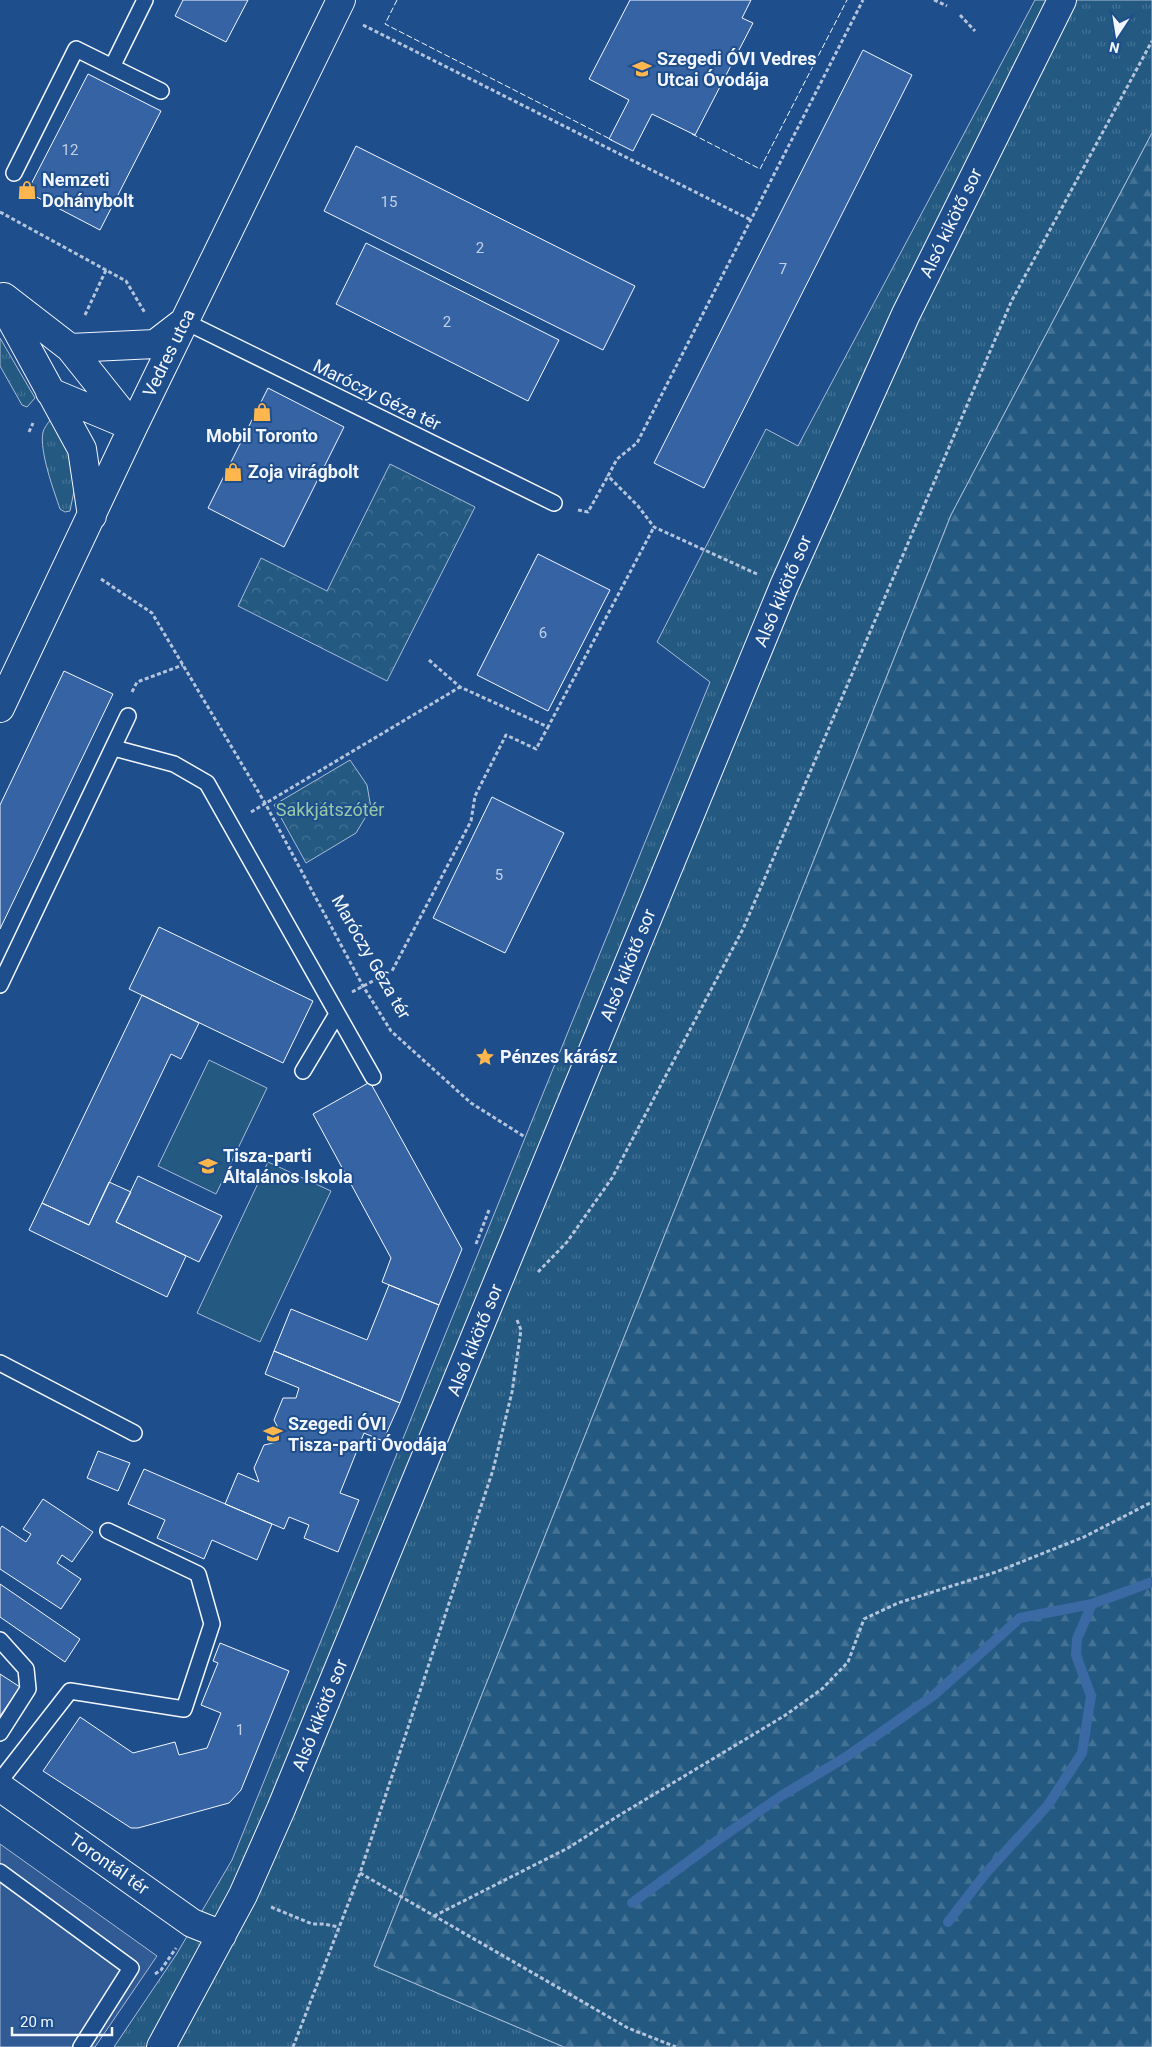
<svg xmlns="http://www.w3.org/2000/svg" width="1152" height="2047" font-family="Roboto,sans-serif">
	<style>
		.grass { fill: url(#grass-tufts); stroke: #a8bbd7 }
		.forest { fill: url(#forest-firs); stroke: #a8bbd7 }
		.park { fill: url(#park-crowns); stroke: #a8bbd7 }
		.pitch { fill: #245a82; stroke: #a8bbd7 }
		.parking { fill: #305b95; stroke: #a8bbd7 }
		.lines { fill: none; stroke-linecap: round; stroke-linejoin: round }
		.stream { stroke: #3b69a3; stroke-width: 10 }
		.building { fill: #3563a3; stroke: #f2f6ff }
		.service-casing { stroke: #f2f6ff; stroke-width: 18 }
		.minor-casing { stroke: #f2f6ff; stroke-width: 30 }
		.path { stroke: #b3c4dc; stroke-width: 3; stroke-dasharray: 4 2.5; stroke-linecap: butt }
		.service { stroke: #1f4e8c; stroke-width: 15 }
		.minor { stroke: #1f4e8c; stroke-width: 28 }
		.fence { stroke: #f2f6ff; stroke-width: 1; stroke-dasharray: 6 2.5; stroke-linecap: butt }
		.labels { text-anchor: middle; stroke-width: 4; stroke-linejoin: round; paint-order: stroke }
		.number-label { font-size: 15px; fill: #c3d1e8 }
		.poi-label { font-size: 18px; font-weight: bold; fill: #f2f6ff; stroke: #1f4e8c; text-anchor: start }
		.street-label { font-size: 18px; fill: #f2f6ff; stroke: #1f4e8c }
		.park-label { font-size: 18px; fill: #97c8a6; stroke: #1f4e8c }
	</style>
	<defs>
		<pattern id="grass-tufts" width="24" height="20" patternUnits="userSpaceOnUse" patternTransform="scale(1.25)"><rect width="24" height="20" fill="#245a82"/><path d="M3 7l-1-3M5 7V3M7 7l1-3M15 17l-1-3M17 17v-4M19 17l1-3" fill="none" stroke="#447295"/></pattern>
		<pattern id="forest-firs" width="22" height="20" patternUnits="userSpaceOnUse" patternTransform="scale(1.25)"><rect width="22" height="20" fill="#245a82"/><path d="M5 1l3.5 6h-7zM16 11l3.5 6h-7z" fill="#447295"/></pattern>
		<pattern id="park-crowns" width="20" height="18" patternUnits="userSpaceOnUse" patternTransform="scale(1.25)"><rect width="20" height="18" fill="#245a82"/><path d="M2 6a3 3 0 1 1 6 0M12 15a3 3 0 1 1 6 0" fill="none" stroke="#447295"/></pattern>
	</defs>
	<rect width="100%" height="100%" fill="#1f4e8c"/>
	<!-- grass -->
	<path class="grass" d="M1035,0H1152V133L951,515L374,1966L564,2047H114L176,1955L232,1860L710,682L657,642L766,429L798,446Z
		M0,338L35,398L27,407L22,405L0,366Z
		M51,419L71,451L75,486L70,511L65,512L60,509C54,491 39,451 43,432C44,428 48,423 51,419Z"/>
	<!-- forest -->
	<path class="forest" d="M1152,133V2047H564L374,1966L951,515Z"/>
	<!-- park -->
	<path class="park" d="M390,464L475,507L387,681L238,606L261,558L327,591Z
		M350,760L367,785L371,808L356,833L306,863L274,805Z"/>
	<!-- pitch -->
	<path class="pitch" d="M209,1060L267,1088L216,1194L158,1166Z
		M268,1162L331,1191L260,1342L197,1313Z"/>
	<!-- parking -->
	<path class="parking" d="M0,1844L157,1956L95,2047H0Z"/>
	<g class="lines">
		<!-- stream -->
		<path class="stream" d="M632,1903L708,1847L781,1796L846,1757L934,1695L1020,1618L1092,1604L1152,1582
			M948,1922L986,1873L1048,1805L1082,1753L1091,1696L1076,1655L1077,1639L1092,1604"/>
	</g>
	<!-- building -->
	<path class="building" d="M183,0H248L226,42L175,16Z
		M630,0H751L742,18L753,23L695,135L652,114L633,151L609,139L629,100L589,79Z
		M863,50L912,75L704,488L654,463Z
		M88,74L161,111L100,230L27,192Z
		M356,146L635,286L603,350L324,211Z
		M366,243L559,340L528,401L336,304Z
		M268,388L344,427L284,547L208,508Z
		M538,554L610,590L548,711L477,675Z
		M64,671L113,694L0,929V805Z
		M492,797L564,833L505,953L433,918Z
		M159,927L313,1001L283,1063L129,989Z
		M142,995L199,1023L181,1059L171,1054L89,1225L42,1203Z
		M370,1082L462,1249L439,1305L382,1282L391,1258L313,1114Z
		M138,1176L222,1216L199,1262L116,1222Z
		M109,1182L131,1192L116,1222L186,1256L167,1297L29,1230L42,1203L89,1225Z
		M389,1285L439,1305L400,1403L274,1351L291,1309L367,1340Z
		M274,1351L400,1403L383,1441L364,1433L340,1493L359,1500L338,1552L304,1538L309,1525L289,1517L284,1529L225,1504L238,1473L259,1482L254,1468L264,1445L278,1442L280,1432L274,1420L283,1398H296L299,1388L265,1374Z
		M98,1451L130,1463L118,1491L87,1478Z
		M144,1469L272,1524L257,1560L212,1540L204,1559L157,1538L165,1520L128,1504Z
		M43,1499L93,1532L72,1562L62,1555L57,1563L81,1579L61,1609L0,1569V1529L2,1526L26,1542L31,1534L23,1529Z
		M0,1584L80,1639L65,1662L0,1617Z
		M220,1643L289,1671L241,1790L229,1803L138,1828H131L43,1771L80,1717L133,1753L175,1742L179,1755L207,1748L221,1713L201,1705L218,1663L213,1661Z
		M0,1674L20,1687L0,1716Z"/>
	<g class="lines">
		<!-- service casing -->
		<g class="service-casing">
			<path id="service" d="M112,67L145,0
				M14,173L76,49L161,91
				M184,321L554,503
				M114,748L174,764L207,783L373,1077
				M0,985L128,716
				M303,1071L337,1014
				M0,1363L134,1433
				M0,1640L26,1669L28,1689L0,1733
				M0,1781L70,1691L184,1709L212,1624L198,1574L108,1531
				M0,1872L131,1968L81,2047"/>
		</g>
		<!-- minor casing -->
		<g class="minor-casing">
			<path id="minor" d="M4,297L70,348L133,427
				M0,299L82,449L92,516
				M70,348L155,344L181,324
				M50,392L129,425
				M0,708L133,427L341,0
				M0,1787L192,1923L222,1935
				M161,2047L243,1895L281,1809L784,586L906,314L1062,0"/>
		</g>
		<!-- path -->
		<path class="path" d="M934,0L947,6
			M960,15L975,31
			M363,25L751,220
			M0,212L126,281L145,313
			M85,315L106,270
			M29,432L33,423
			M578,510L588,512L608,476
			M757,574L654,527L638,506L608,476L617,459L637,443L863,0
			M101,579L152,613L265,803L363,986L391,1031L471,1103L525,1137
			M429,660L460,687L548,727L654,527
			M132,692L137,682L183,665
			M251,812L460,687
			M352,992L392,971L471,821L475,796L506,735L536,749L548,727
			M476,1244L489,1210
			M538,1272L567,1242L612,1178L743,929L1012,300L1152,41
			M360,1873L628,2028L676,2047
			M271,1907L312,1924H324L339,1927
			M434,1916L568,1848L618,1816L784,1716L822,1689L848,1662L864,1619L898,1603L996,1572L1084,1537L1152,1502
			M155,1974L161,1970L176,1948
			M293,2047L360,1873L493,1470L512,1392L521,1330L517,1320"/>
		<!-- service -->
		<use href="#service" class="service"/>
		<!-- minor -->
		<use href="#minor" class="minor"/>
		<!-- fence -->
		<path class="fence" d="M397,0L385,24L612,140
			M692,134L760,169L847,0"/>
	</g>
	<!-- icons -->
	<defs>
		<g id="school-bare" transform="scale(1.5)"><path d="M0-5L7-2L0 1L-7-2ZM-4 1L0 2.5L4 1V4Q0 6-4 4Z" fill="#ffb74d" stroke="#1f4e8c" stroke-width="2.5" paint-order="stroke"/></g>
		<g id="shop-bare" transform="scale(1.5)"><path d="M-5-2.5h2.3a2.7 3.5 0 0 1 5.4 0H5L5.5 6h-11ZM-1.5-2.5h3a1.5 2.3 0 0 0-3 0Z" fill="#ffb74d" stroke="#1f4e8c" stroke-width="2.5" paint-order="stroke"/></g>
		<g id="sight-bare" transform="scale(1.5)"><path d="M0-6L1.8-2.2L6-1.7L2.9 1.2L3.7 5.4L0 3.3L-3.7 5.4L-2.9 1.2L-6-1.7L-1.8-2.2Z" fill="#ffb74d" stroke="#1f4e8c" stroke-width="2.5" paint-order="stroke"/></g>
	</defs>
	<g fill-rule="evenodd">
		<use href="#school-bare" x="642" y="69"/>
		<use href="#shop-bare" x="27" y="190"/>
		<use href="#shop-bare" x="262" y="412"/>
		<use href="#shop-bare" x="233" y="472"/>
		<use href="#sight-bare" x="485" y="1057"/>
		<use href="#school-bare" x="208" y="1166"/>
		<use href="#school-bare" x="273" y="1434"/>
	</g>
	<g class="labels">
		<!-- number labels -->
		<g class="number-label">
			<text x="70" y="155">12</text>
			<text x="389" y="207">15</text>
			<text x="480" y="253">2</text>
			<text x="783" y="274">7</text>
			<text x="447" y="327">2</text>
			<text x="543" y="638">6</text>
			<text x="499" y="880">5</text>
			<text x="240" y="1735">1</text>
		</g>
		<!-- poi labels -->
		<g class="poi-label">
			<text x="657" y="65">Szegedi ÓVI Vedres<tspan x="657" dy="21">Utcai Óvodája</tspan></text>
			<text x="42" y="186">Nemzeti<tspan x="42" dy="21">Dohánybolt</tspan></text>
			<text x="262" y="442" text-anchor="middle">Mobil Toronto</text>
			<text x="248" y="478">Zoja virágbolt</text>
			<text x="500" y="1063">Pénzes kárász</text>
			<text x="223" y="1162">Tisza-parti<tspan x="223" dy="21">Általános Iskola</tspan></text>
			<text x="288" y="1430">Szegedi ÓVI<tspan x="288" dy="21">Tisza-parti Óvodája</tspan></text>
		</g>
		<!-- street labels -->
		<g class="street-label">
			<text transform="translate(951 223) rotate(-64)" y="6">Alsó kikötő sor</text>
			<text transform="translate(169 353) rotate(-64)" y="6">Vedres utca</text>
			<text transform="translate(377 395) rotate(26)" y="6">Maróczy Géza tér</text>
			<text transform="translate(783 591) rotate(-67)" y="6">Alsó kikötő sor</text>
			<text transform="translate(371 957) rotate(60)" y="6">Maróczy Géza tér</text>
			<text transform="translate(628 965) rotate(-68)" y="6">Alsó kikötő sor</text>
			<text transform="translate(475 1340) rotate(-68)" y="6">Alsó kikötő sor</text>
			<text transform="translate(320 1715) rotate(-68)" y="6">Alsó kikötő sor</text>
			<text transform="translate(109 1864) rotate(35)" y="6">Torontál tér</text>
		</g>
		<!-- park labels -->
		<g class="park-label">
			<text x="330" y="816">Sakkjátszótér</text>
		</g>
	</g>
	<!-- north arrow -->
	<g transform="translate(1117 35) rotate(192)" stroke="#1f4e8c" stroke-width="4" paint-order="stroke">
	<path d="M0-4L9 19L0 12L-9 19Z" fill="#f2f6ff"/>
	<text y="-8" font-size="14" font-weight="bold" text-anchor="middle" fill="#f2f6ff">N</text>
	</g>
	<!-- scale -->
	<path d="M12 2027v8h100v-8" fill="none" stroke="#f2f6ff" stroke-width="2.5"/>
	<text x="20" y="2027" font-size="15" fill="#f2f6ff" stroke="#1f4e8c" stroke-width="4" paint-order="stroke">20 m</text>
</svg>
